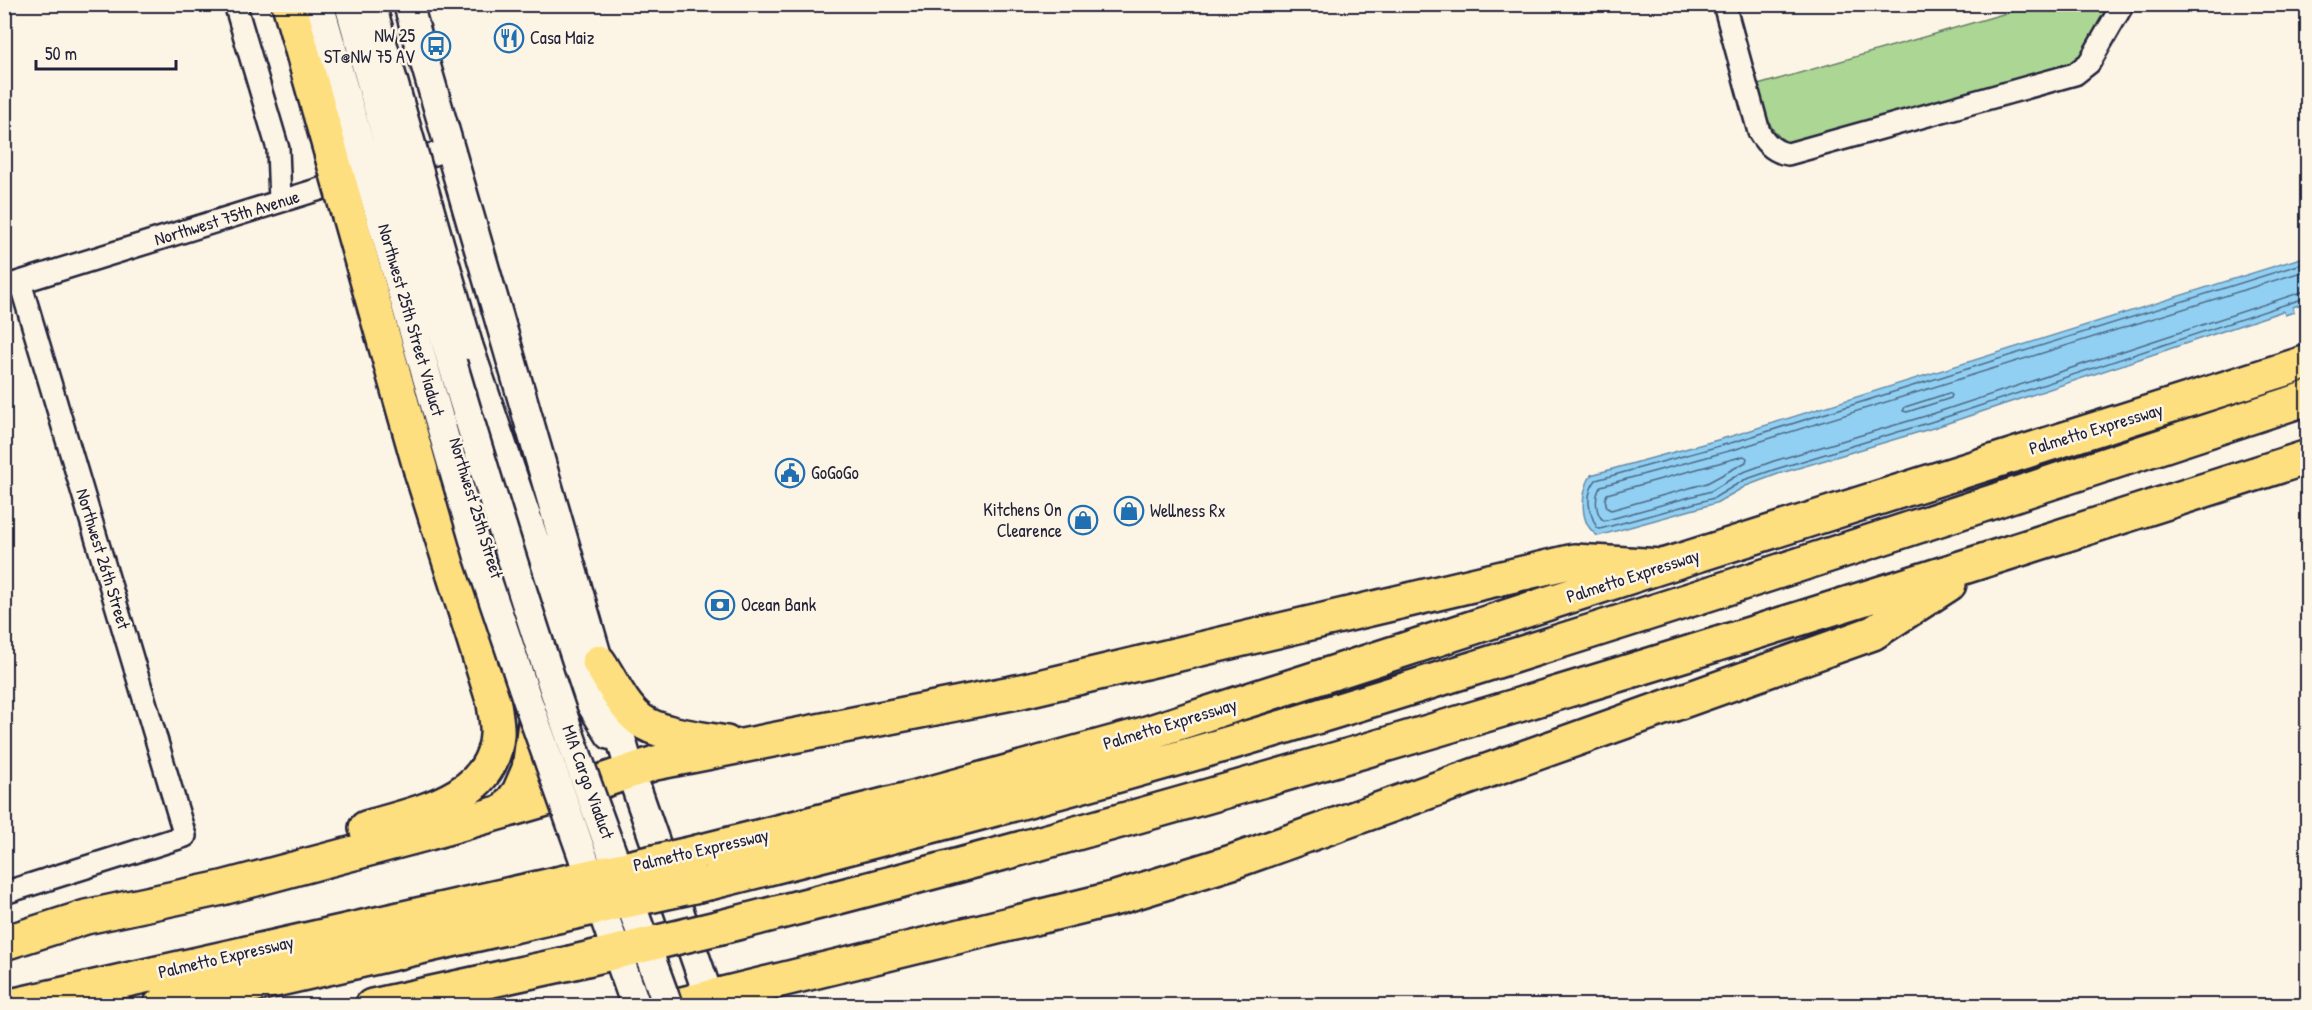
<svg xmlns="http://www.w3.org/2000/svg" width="2312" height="1010" font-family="'Patrick Hand',sans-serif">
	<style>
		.green { fill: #acd694; stroke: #677c68; stroke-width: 1.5 }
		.water { fill: #91d0f2; stroke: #658aa9; stroke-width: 1.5 }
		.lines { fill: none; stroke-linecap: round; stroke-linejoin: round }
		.shore { stroke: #4e6884; stroke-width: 1.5 }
		.minor-casing { stroke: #22223b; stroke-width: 26 }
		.secondary-casing { stroke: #22223b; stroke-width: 33 }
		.motorway-casing { stroke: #22223b; stroke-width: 38 }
		.minor { stroke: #fcf5e5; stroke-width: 21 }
		.secondary { stroke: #fcf5e5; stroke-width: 28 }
		.motorway { stroke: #fedf80; stroke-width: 33 }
		.secondary-bridge-casing { stroke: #22223b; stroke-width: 33; stroke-linecap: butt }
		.motorway-bridge-casing { stroke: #22223b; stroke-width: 38; stroke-linecap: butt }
		.secondary-bridge { stroke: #fcf5e5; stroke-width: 28 }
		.motorway-bridge { stroke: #fedf80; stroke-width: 33 }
		.labels { text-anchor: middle; stroke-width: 5; stroke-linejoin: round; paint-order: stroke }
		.poi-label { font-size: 18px; fill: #22223b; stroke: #fcf5e5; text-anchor: start }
		.street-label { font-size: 18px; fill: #22223b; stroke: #fcf5e5 }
	</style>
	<rect width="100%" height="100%" fill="#fcf5e5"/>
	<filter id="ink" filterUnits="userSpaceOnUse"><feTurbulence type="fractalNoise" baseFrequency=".0167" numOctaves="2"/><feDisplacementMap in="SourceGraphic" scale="12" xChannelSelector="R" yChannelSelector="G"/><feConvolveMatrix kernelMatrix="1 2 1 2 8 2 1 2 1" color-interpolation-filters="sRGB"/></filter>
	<g filter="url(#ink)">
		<!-- green -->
		<path class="green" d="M2105,4L2109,7L2083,54L2073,63L1793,144C1767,137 1765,108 1758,85L2034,5Z"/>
		<!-- water -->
		<path class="water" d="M2307,256V302L2293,307L2294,312L2285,315L2283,311L1933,428L1778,474L1746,486L1716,503L1598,536C1578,523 1581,493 1591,475L1732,436Z"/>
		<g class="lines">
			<!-- shore -->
			<path class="shore" d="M2308,262L1734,442L1596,480C1584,495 1589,512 1597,528L1600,529L1714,498L1744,480L1776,469L1931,422L2308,297
				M2308,270L1736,449L1601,486C1594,496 1595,514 1604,521L1711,491L1741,473L1774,461L1929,415L2308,290
				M1949,393L1952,395L1951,398L1907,412L1903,411L1905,407Z
				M1744,456L1747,458L1746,462L1707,483L1611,510L1607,508L1605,499L1607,494Z"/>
			<!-- minor casing -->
			<g class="minor-casing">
				<path id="minor" d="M235,4L278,149L280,201
					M1724,4L1759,132C1766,144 1774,152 1788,154L2075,74L2089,63L2123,4
					M402,164L450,149
					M4,287L349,180
					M4,893L185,836L20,282"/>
			</g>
			<!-- secondary casing -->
			<g class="secondary-casing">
				<path id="secondary" d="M408,4L630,770L712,1006
					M468,345L588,699L610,735"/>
			</g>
			<!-- motorway casing -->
			<g class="motorway-casing">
				<path id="motorway" d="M599,662C611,680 622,706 640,720C660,735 701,738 726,743
					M505,811L519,792L529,769L537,708
					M366,828C416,813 493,800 497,735C498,725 495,713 494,703L421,471
					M698,852L913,798L1141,735L1663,566L2308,362
					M709,883C893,837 1078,789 1260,734C1611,628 1959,513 2308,398
					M721,927C1256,793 1783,626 2308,457
					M4,943L86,917L222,888L429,833L567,793L655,763L1022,691L1574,561L1663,566
					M10,1006L556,884
					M160,1006L562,915
					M372,1006L570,963
					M674,1006L1116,898L1232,862L1873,633L1949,584"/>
			</g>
			<!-- minor -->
			<use href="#minor" class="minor"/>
			<!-- secondary -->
			<use href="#secondary" class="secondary"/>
			<!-- motorway -->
			<use href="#motorway" class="motorway"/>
			<!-- secondary-bridge casing -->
			<g class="secondary-bridge-casing">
				<path id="secondary-bridge" d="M319,4L479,557L528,702L636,1006
					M349,4C414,235 480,465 555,692C590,797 630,901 668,1006
					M371,4L468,345"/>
			</g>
			<!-- motorway-bridge casing -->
			<g class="motorway-bridge-casing">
				<path id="motorway-bridge" d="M289,4L421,471
					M556,884L698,852
					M562,915L709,883
					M570,963L721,927"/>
			</g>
			<!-- secondary-bridge -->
			<use href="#secondary-bridge" class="secondary-bridge"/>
			<!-- motorway-bridge -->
			<use href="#motorway-bridge" class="motorway-bridge"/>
		</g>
	</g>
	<!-- icons -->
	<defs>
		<g id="restaurant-ring" transform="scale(1.5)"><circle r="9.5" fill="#fcf5e5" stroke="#1f6fb2" stroke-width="1.5"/><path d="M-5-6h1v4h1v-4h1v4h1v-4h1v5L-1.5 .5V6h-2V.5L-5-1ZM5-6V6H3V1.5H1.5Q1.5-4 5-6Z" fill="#1f6fb2"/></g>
		<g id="bus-ring" transform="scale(1.5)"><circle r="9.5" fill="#fcf5e5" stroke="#1f6fb2" stroke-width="1.5"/><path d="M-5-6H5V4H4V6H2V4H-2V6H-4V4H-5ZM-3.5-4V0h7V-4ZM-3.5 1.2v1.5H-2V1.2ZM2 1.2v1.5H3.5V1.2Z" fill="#1f6fb2"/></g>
		<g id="civic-ring" transform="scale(1.5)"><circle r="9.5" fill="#fcf5e5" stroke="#1f6fb2" stroke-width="1.5"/><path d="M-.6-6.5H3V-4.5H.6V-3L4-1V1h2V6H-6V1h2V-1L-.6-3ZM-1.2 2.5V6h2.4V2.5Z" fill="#1f6fb2"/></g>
		<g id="shop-ring" transform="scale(1.5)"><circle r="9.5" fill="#fcf5e5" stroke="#1f6fb2" stroke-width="1.5"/><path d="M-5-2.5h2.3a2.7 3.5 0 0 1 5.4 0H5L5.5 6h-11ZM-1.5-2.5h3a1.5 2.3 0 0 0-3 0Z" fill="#1f6fb2"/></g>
		<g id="bank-ring" transform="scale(1.5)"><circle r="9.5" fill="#fcf5e5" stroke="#1f6fb2" stroke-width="1.5"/><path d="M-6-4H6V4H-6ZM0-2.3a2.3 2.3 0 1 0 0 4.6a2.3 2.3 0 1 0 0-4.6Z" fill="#1f6fb2"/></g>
	</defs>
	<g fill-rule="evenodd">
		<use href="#restaurant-ring" x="509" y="38"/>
		<use href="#bus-ring" x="436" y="46"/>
		<use href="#civic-ring" x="790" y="473"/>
		<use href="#shop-ring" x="1129" y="511"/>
		<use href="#shop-ring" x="1083" y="520"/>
		<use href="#bank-ring" x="720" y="605"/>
	</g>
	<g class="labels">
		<!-- poi labels -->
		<g class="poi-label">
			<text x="415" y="42" text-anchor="end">NW 25<tspan x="415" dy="21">ST@NW 75 AV</tspan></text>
			<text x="530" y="44">Casa Maiz</text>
			<text x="811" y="479">GoGoGo</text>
			<text x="1062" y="516" text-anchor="end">Kitchens On<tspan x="1062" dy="21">Clearence</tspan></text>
			<text x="1150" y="517">Wellness Rx</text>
			<text x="741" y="611">Ocean Bank</text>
		</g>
		<!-- street labels -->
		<g class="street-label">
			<text transform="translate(227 218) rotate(-17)" y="6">Northwest 75th Avenue</text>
			<text transform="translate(411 320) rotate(74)" y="6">Northwest 25th Street Viaduct</text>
			<text transform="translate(2096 429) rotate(-17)" y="6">Palmetto Expressway</text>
			<text transform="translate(476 508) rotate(73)" y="6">Northwest 25th Street</text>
			<text transform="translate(103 559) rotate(73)" y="6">Northwest 26th Street</text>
			<text transform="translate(1633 576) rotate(-18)" y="6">Palmetto Expressway</text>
			<text transform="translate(1170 724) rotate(-17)" y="6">Palmetto Expressway</text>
			<text transform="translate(588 782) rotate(70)" y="6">MIA Cargo Viaduct</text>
			<text transform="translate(701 850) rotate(-13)" y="6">Palmetto Expressway</text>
			<text transform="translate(226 957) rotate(-13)" y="6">Palmetto Expressway</text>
		</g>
	</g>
	<!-- margin -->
	<rect width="2312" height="1010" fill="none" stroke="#fcf5e5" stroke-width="24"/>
	<rect x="12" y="12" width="2288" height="986" fill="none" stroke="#22223b" stroke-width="2" filter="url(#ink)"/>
	<!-- scale -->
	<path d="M36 60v9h140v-9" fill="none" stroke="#22223b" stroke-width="3"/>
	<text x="45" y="60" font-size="18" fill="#22223b" stroke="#fcf5e5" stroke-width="4.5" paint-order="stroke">50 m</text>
</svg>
